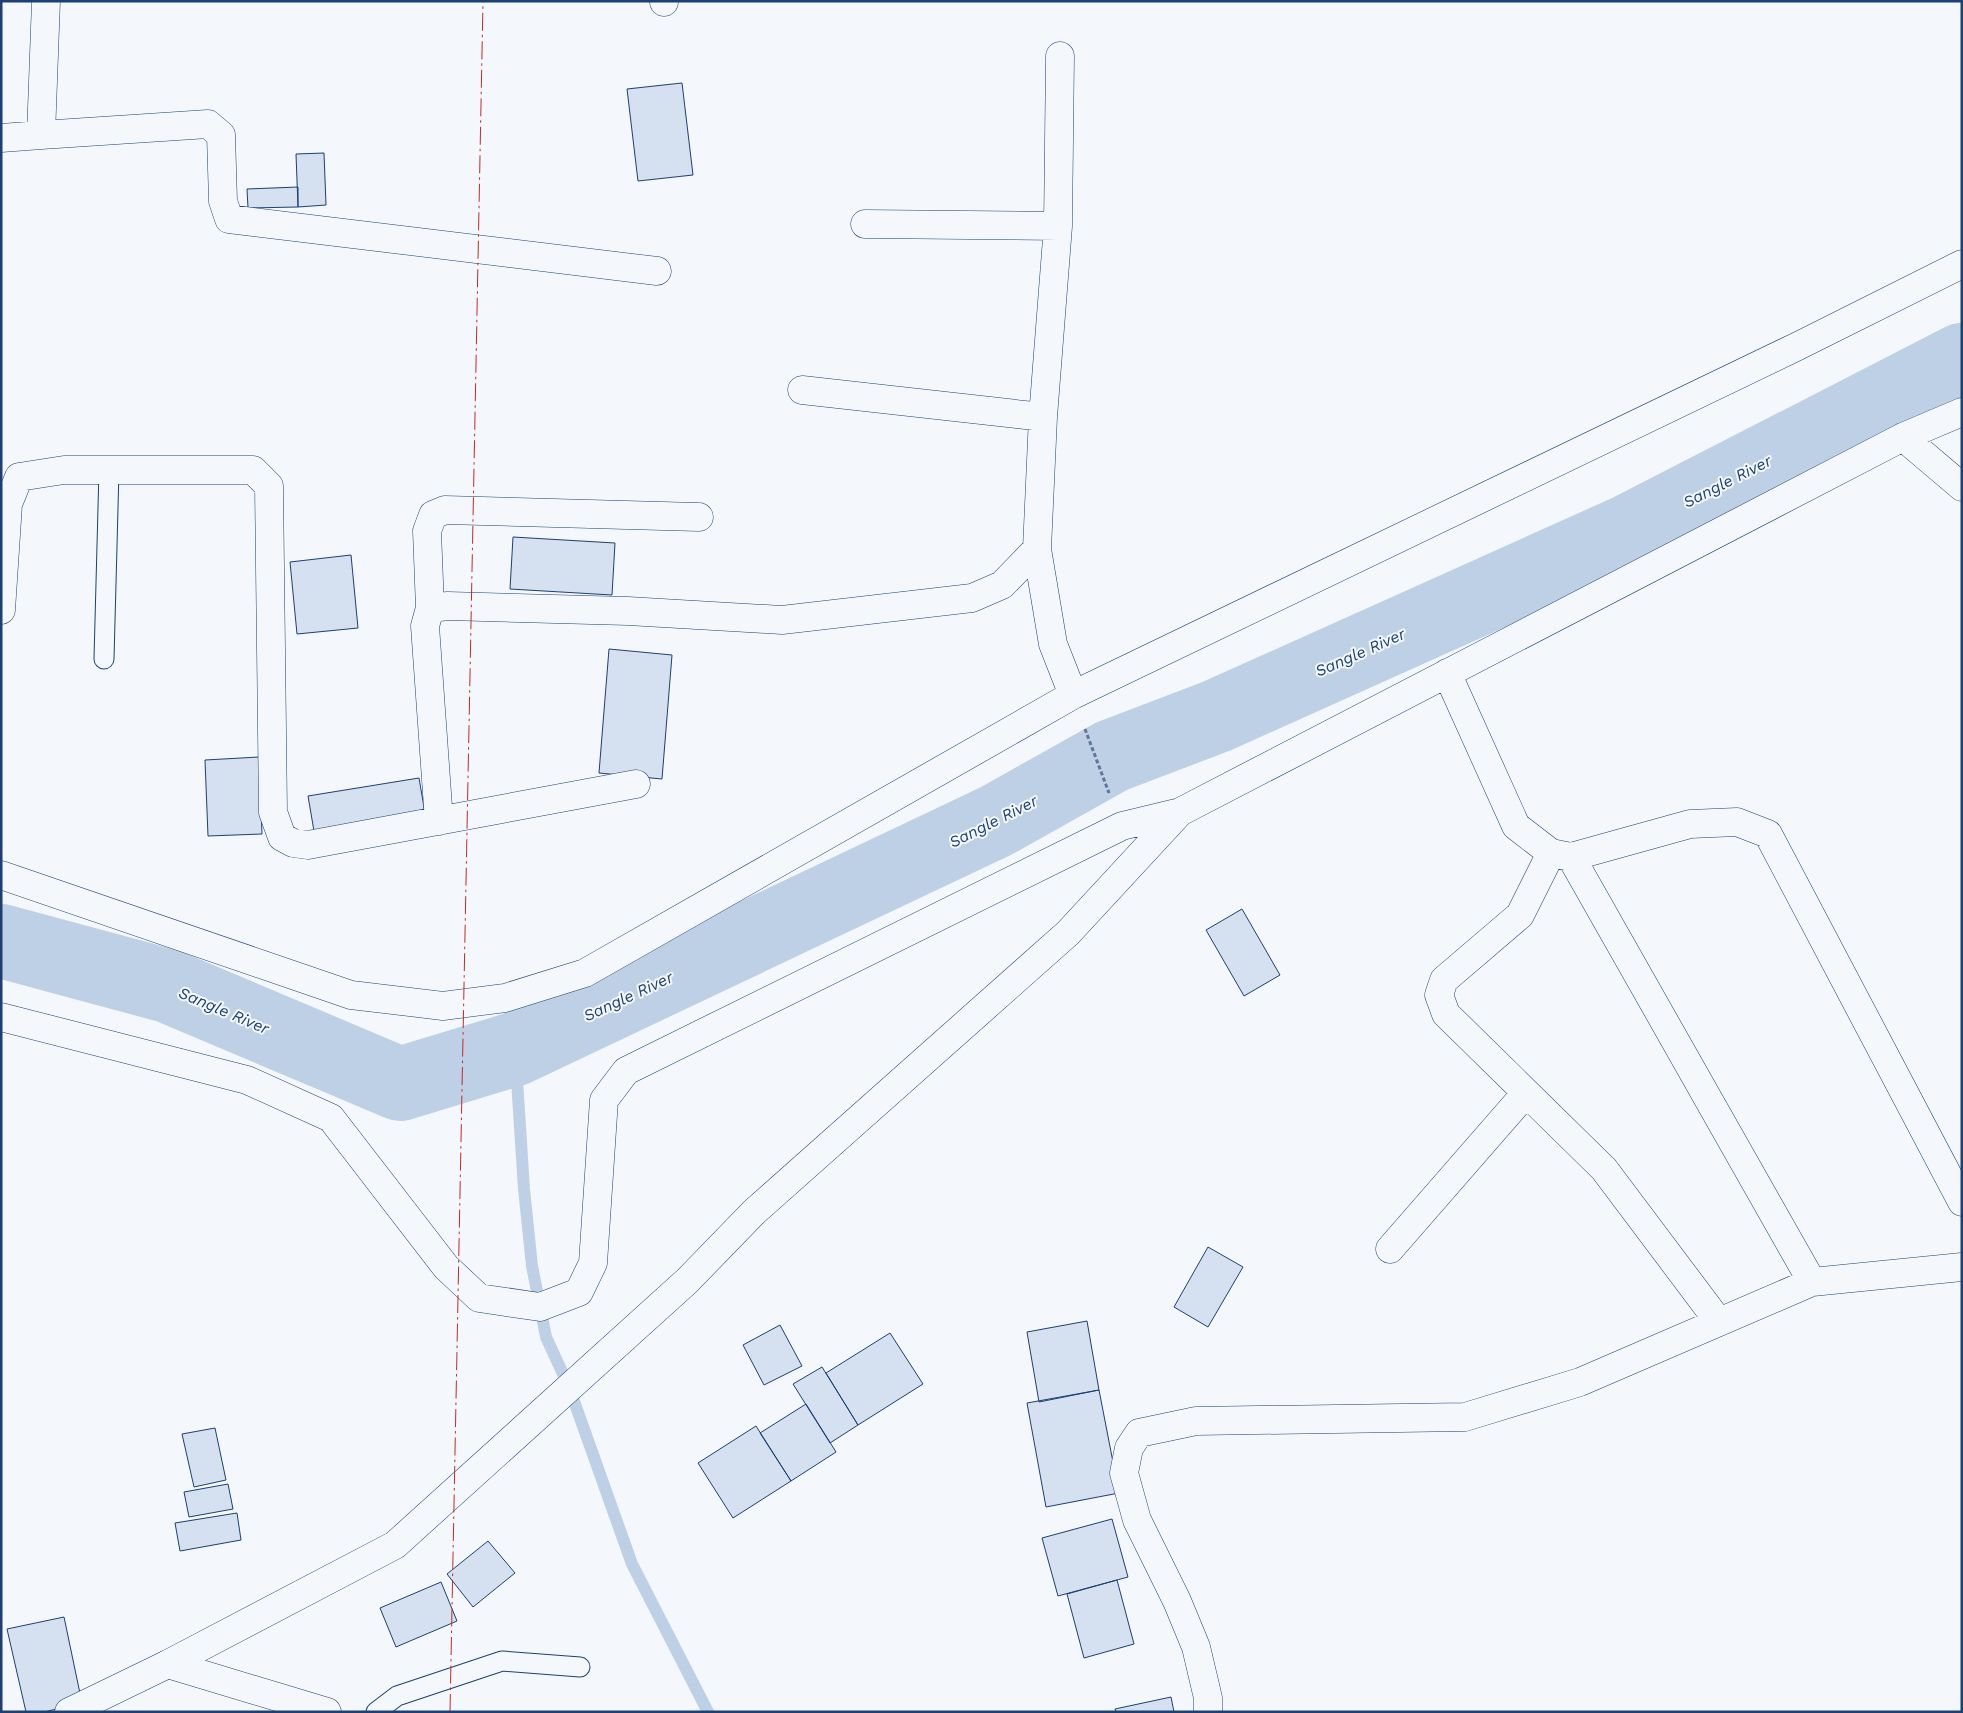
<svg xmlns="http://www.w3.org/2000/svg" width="1963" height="1713" font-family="'Work Sans',sans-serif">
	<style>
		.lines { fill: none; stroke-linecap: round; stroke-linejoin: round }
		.stream { stroke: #bed0e5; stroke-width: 12 }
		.river { stroke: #bed0e5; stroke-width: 74 }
		.building { fill: #d5e0f0; stroke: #1d3f73 }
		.service-casing { stroke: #1d3f73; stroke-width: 21 }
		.minor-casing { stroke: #1d3f73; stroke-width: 29 }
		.tertiary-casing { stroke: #1d3f73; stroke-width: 29 }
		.path { stroke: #5e769c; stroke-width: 3; stroke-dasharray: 4 2.5; stroke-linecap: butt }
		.service { stroke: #f4f7fb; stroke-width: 19 }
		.minor { stroke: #f4f7fb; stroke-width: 28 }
		.tertiary { stroke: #f4f7fb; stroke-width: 28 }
		.power { stroke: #c62828; stroke-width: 1; stroke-dasharray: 18 4 2.5 4; stroke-linecap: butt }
		.labels { text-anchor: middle; stroke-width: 4; stroke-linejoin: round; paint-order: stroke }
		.water-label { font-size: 16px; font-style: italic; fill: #1d3f73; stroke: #f4f7fb }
	</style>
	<rect width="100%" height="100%" fill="#f4f7fb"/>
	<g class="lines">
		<!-- stream -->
		<path class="stream" d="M515,1049L524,1189L532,1266L546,1337L569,1387L632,1564L708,1712"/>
		<!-- river -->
		<path class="river" d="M1,941L168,986L400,1084L515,1049L996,821L1112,756L1217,716L1629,531L1962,360"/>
	</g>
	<!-- building -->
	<path class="building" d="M682,83L693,175L638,181L627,89Z
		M324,153L326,205L298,207L296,154Z
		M298,187V207L248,208L247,189Z
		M513,537L615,543L612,595L510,589Z
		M351,555L358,628L297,634L290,562Z
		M609,649L672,655L662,779L599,773Z
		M259,757L262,834L208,836L205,760Z
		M419,778L426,819L315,837L308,796Z
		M1242,909L1280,975L1244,996L1206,930Z
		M1208,1247L1243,1267L1208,1327L1174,1307Z
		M1087,1321L1099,1390L1039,1402L1027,1332Z
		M780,1325L802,1366L764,1385L743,1345Z
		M890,1333L923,1384L858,1425L826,1373Z
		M822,1367L858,1425L830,1443L793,1384Z
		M1099,1390L1119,1493L1046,1507L1027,1403Z
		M806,1404L836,1452L791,1481L760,1433Z
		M756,1426L791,1481L733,1518L698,1463Z
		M215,1428L226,1480L194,1487L182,1434Z
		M228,1484L233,1509L189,1517L184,1492Z
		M237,1513L241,1540L180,1551L175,1523Z
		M1112,1519L1128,1577L1058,1596L1042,1538Z
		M488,1541L515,1573L473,1607L447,1574Z
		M1117,1580L1134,1644L1084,1658L1067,1594Z
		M441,1582L457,1621L396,1647L380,1608Z
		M64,1617L82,1703L44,1712H26L7,1629Z
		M1171,1697L1174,1712H1116L1115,1709Z"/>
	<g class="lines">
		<!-- service casing -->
		<g class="service-casing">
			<path id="service" d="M104,659L109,470
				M376,1712L397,1696L502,1661L580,1667"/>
		</g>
		<!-- minor casing -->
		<g class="minor-casing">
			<path id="minor" d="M664,1V2
				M1060,56L1058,226L1043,417L1037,549L1053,644L1073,695
				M41,135L208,124L221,135L223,201L229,219L657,271
				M1,138L41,135L46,1
				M865,224L1058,226
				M802,390L1043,417
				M1903,437L1962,487
				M430,608L427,531L433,515L445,510L699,517
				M1,610L8,504L19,477L64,470H253L269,486L273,812L282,837L293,843L308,845L636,784
				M1447,673L1516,826L1551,853L1571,857L1690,824L1737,822L1768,834L1962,1202
				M439,821L425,626L430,608L448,606L628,611L782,620L972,598L1002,585L1037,549
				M1551,853L1520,915L1444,980L1439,995L1446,1014L1604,1169L1719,1322
				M1571,857L1812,1282
				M1,875L351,995L443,1006L505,998L585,973L1073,695L1796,347L1962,264
				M1,1017L247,1080L331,1118L446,1267L479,1298L540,1307L579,1292L593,1263L604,1100L626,1071L1122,826L1180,812
				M1390,1249L1526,1093
				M69,1712L168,1664L395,1545L687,1281L754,1212L1068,933L1180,812L1903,437L1962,412
				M1208,1712V1698L1196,1647L1177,1601L1137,1520L1124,1473L1129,1448L1139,1433L1196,1421L1465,1417L1580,1382L1812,1282L1962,1267"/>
		</g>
		<!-- tertiary casing -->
		<g class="tertiary-casing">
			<path id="tertiary" d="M168,1664L327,1712"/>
		</g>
		<!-- path -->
		<path class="path" d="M1085,729L1109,793"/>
		<!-- service -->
		<use href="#service" class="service"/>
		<!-- minor -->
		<use href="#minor" class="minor"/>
		<!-- tertiary -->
		<use href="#tertiary" class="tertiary"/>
		<!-- power -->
		<path class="power" d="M450,1712L483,1"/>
	</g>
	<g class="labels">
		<!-- water labels -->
		<g class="water-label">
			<text transform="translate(1727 481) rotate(-27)" y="6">Sangle River</text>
			<text transform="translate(1360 652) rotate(-24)" y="6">Sangle River</text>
			<text transform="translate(993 821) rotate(-27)" y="6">Sangle River</text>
			<text transform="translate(628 996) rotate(-25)" y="6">Sangle River</text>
			<text transform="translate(224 1010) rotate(23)" y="6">Sangle River</text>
		</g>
	</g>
	<!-- border -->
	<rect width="1963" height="1713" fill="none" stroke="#1d3f73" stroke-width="5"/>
</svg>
